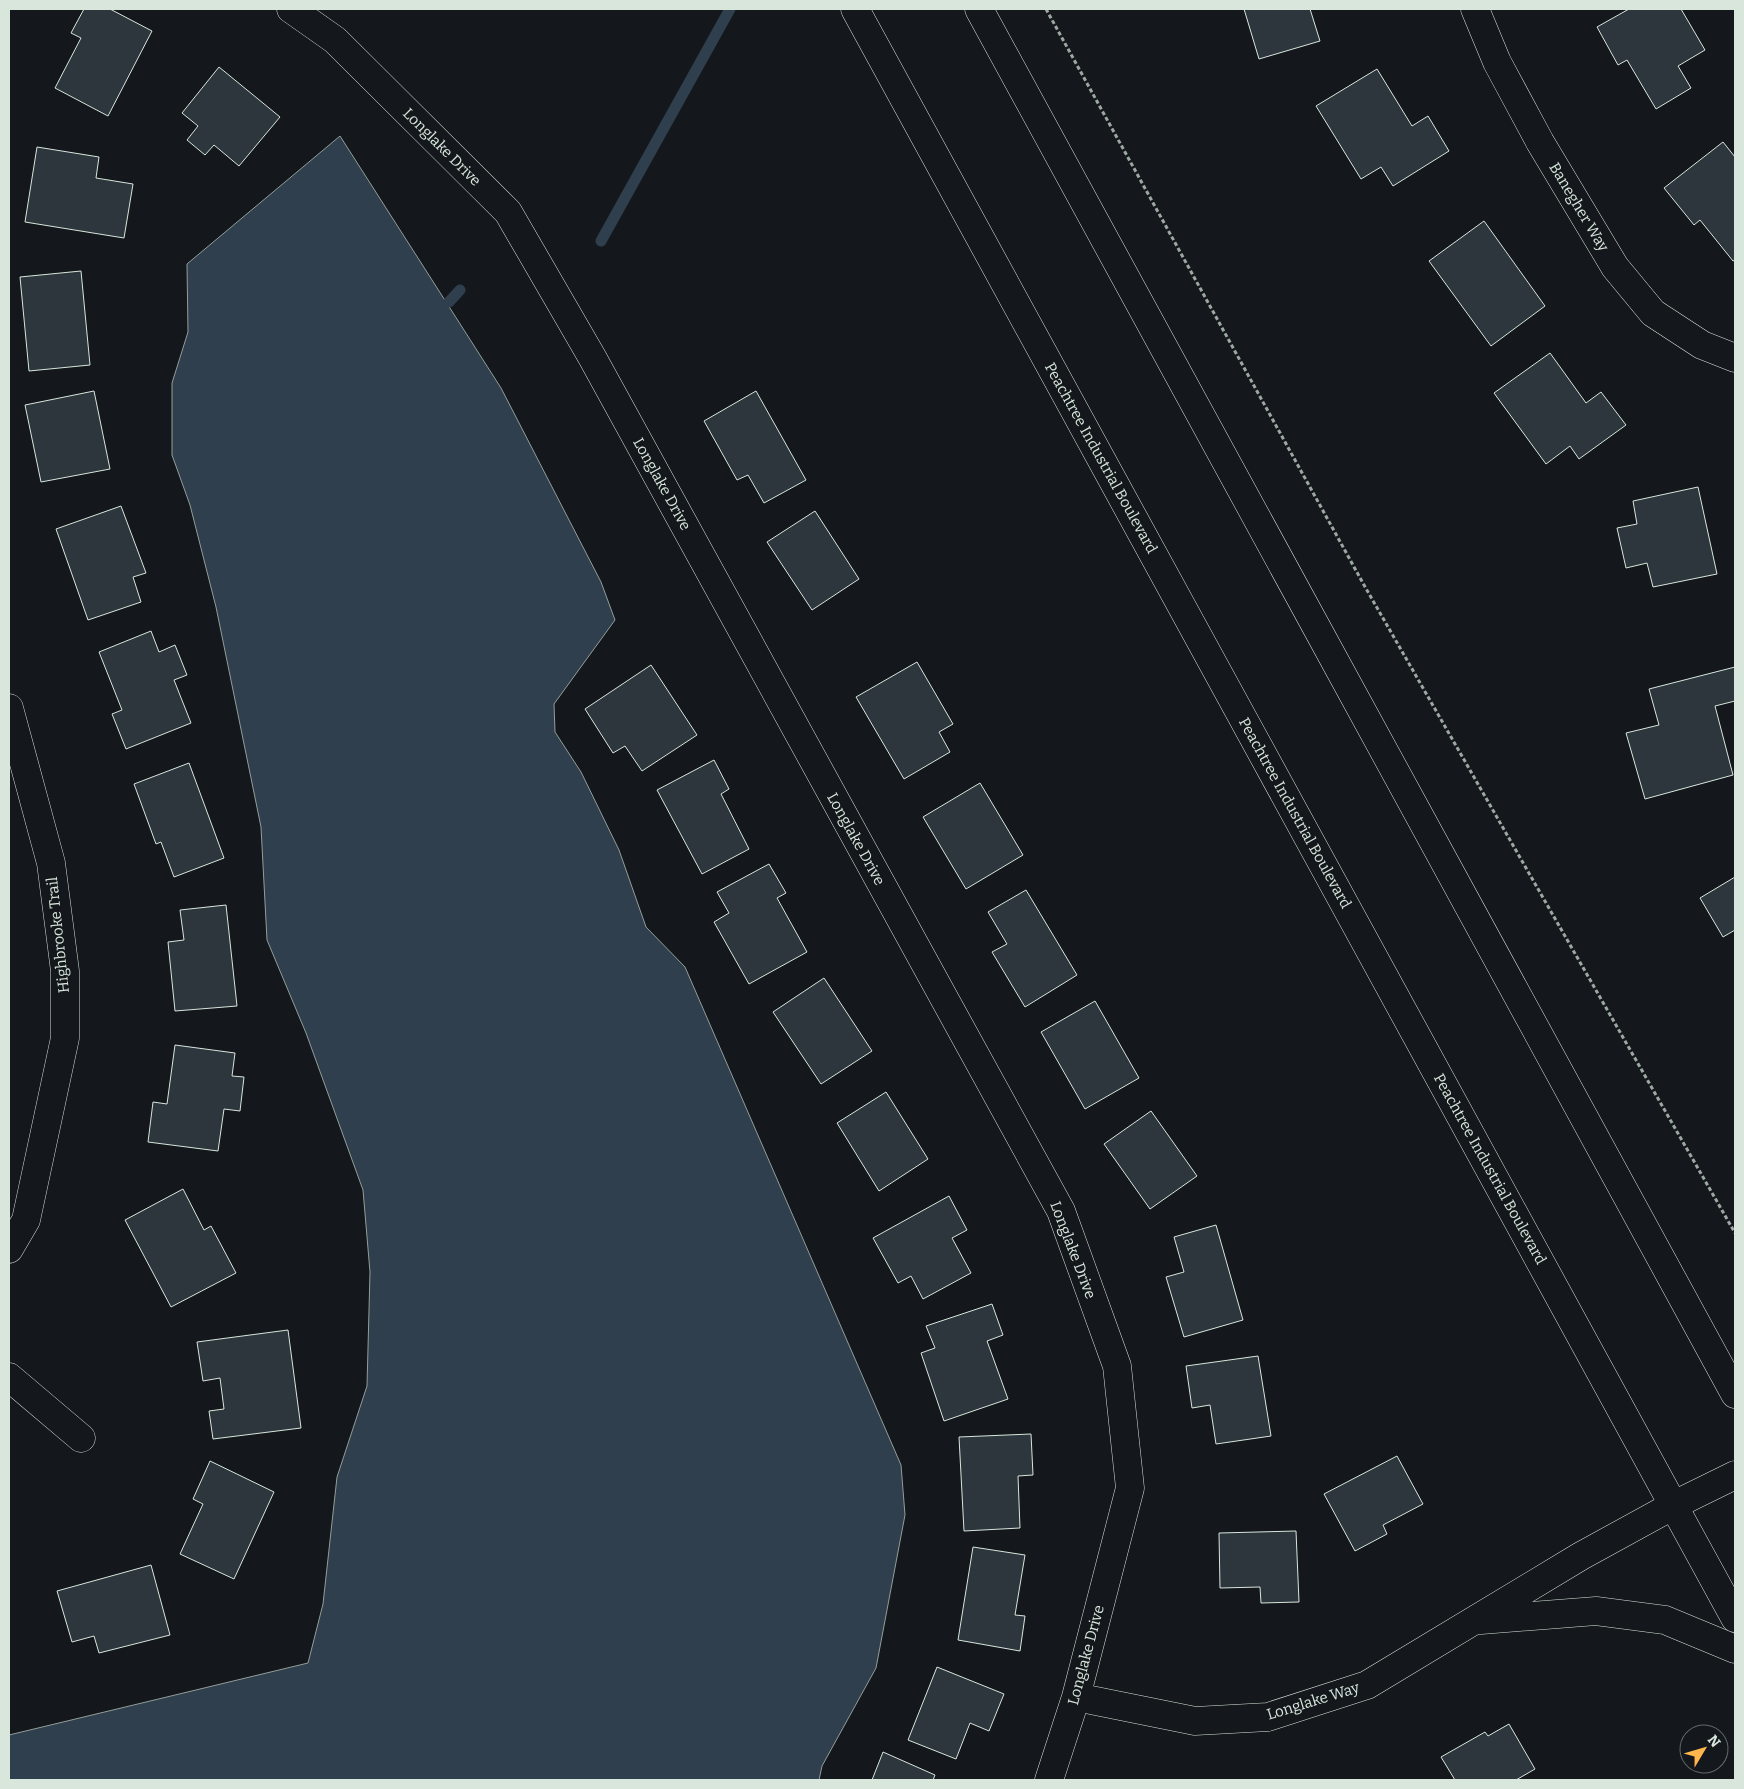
<svg xmlns="http://www.w3.org/2000/svg" width="1744" height="1789" font-family="Bitter,serif">
	<style>
		.water { fill: #2f3f4d; stroke: #939e99 }
		.lines { fill: none; stroke-linecap: round; stroke-linejoin: round }
		.stream { stroke: #2f3f4d; stroke-width: 11 }
		.building { fill: #2c363c; stroke: #d8e6dc }
		.street-casing { stroke: #d8e6dc; stroke-width: 29 }
		.highway-casing { stroke: #d8e6dc; stroke-width: 29 }
		.path { stroke: #9da8a2; stroke-width: 3; stroke-dasharray: 4 2.5; stroke-linecap: butt }
		.street { stroke: #14181c; stroke-width: 28 }
		.highway { stroke: #14181c; stroke-width: 28 }
		.labels { text-anchor: middle; stroke-width: 4; stroke-linejoin: round; paint-order: stroke }
		.street-label { font-size: 15px; fill: #d8e6dc; stroke: #14181c }
	</style>
	<rect width="100%" height="100%" fill="#14181c"/>
	<!-- water -->
	<path class="water" d="M340,136L501,388L601,582L615,620L554,704L555,732L581,772L619,850L646,927L685,967L901,1465L905,1515L876,1668L822,1766L819,1780H9V1735L308,1663L323,1604L337,1477L367,1386L370,1272L363,1190L306,1033L267,940L261,827L216,607L190,505L172,455V383L188,332L187,264Z"/>
	<g class="lines">
		<!-- stream -->
		<path class="stream" d="M601,241L730,9
			M449,302L460,290"/>
	</g>
	<!-- building -->
	<path class="building" d="M84,9H110L152,31L108,116L55,88L81,38L71,33Z
		M1244,9H1310L1320,41L1259,59Z
		M1629,9H1681L1705,50L1678,66L1691,88L1656,109L1627,60L1618,65L1597,27Z
		M219,67L280,117L239,166L214,145L205,155L187,140L198,126L182,113Z
		M1377,69L1412,126L1428,116L1449,151L1393,186L1381,167L1361,179L1316,106Z
		M1723,142L1735,157V260L1733,261L1700,220L1694,225L1664,188Z
		M37,147L99,157L96,178L133,184L124,238L25,222Z
		M1484,221L1545,306L1491,346L1429,261Z
		M81,271L90,365L29,371L20,277Z
		M1550,353L1586,403L1601,392L1626,425L1579,459L1570,446L1546,464L1494,393Z
		M94,391L110,469L41,482L25,405Z
		M756,391L806,480L764,503L748,475L737,480L704,421Z
		M1698,487L1717,574L1653,587L1647,563L1626,568L1617,528L1637,524L1633,501Z
		M121,506L146,573L133,577L141,602L88,620L56,529Z
		M815,511L859,579L812,610L767,542Z
		M151,631L159,652L175,645L187,675L174,680L191,723L126,749L112,714L122,710L99,652Z
		M917,662L953,724L939,732L950,752L904,779L856,697Z
		M651,665L697,735L642,771L625,746L613,753L585,709Z
		M1735,667V701L1715,706L1733,775L1645,799L1626,733L1659,725L1649,689Z
		M714,760L729,789L721,794L749,849L702,874L657,790Z
		M189,763L224,858L174,877L161,842L156,844L134,784Z
		M980,783L1023,855L966,889L923,817Z
		M769,864L786,893L777,898L807,952L749,984L714,922L729,913L717,892Z
		M1735,877V930L1723,937L1700,898Z
		M1026,890L1077,975L1025,1007L992,952L1007,944L988,912Z
		M226,905L237,1006L175,1011L168,942L184,940L180,910Z
		M824,978L872,1051L821,1084L773,1012Z
		M1095,1001L1139,1078L1085,1109L1041,1032Z
		M175,1045L235,1053L232,1076L244,1077L240,1111L224,1109L218,1151L148,1142L153,1102L167,1104Z
		M886,1092L928,1159L879,1191L837,1123Z
		M1151,1111L1197,1176L1150,1209L1104,1144Z
		M183,1189L204,1230L211,1226L236,1273L171,1307L125,1220Z
		M949,1196L967,1230L952,1238L971,1273L923,1299L911,1276L898,1283L873,1238Z
		M1216,1225L1243,1320L1184,1337L1166,1277L1184,1272L1174,1237Z
		M992,1304L1003,1335L987,1341L1008,1399L944,1421L921,1353L935,1348L926,1326Z
		M288,1330L301,1428L213,1439L209,1411L224,1409L220,1378L203,1381L197,1342Z
		M1258,1356L1271,1436L1216,1444L1210,1405L1192,1408L1186,1366Z
		M1031,1434L1033,1475L1018,1476L1020,1528L964,1531L959,1437Z
		M1397,1456L1423,1504L1383,1525L1387,1534L1355,1551L1324,1494Z
		M210,1461L274,1492L234,1579L180,1554L203,1504L193,1499Z
		M1296,1531L1299,1602L1261,1603L1260,1587L1220,1588L1219,1533Z
		M973,1547L1025,1555L1015,1615L1025,1616L1020,1651L958,1640Z
		M151,1565L170,1635L99,1653L94,1636L72,1642L57,1591Z
		M937,1667L1004,1694L989,1731L970,1723L956,1759L908,1740Z
		M1509,1724L1535,1769L1516,1780H1455L1441,1757L1485,1732L1488,1736Z
		M883,1752L935,1775L933,1780H872Z"/>
	<g class="lines">
		<!-- street casing -->
		<g class="street-casing">
			<path id="street" d="M291,9L335,40L508,212L592,357L1061,1211L1117,1366L1130,1488L1076,1697L1049,1780
				M1475,9L1497,62L1540,142L1615,267L1653,313L1702,345L1735,358
				M9,708L51,863L65,971V1038L26,1220L9,1249
				M9,1377L81,1438
				M1481,1620L1596,1611L1665,1620L1735,1649
				M1076,1697L1195,1721L1268,1717L1367,1685L1581,1556L1674,1505L1735,1475"/>
		</g>
		<!-- highway casing -->
		<g class="highway-casing">
			<path id="highway" d="M855,9L1735,1618
				M979,9L1735,1394"/>
		</g>
		<!-- path -->
		<path class="path" d="M1046,9L1364,585L1735,1233"/>
		<!-- street -->
		<use href="#street" class="street"/>
		<!-- highway -->
		<use href="#highway" class="highway"/>
	</g>
	<g class="labels">
		<!-- street labels -->
		<g class="street-label">
			<text transform="translate(442 147) rotate(45)" y="5">Longlake Drive</text>
			<text transform="translate(1579 207) rotate(59)" y="5">Banegher Way</text>
			<text transform="translate(1101 458) rotate(61)" y="5">Peachtree Industrial Boulevard</text>
			<text transform="translate(662 484) rotate(61)" y="5">Longlake Drive</text>
			<text transform="translate(1295 813) rotate(61)" y="5">Peachtree Industrial Boulevard</text>
			<text transform="translate(856 839) rotate(61)" y="5">Longlake Drive</text>
			<text transform="translate(58 935) rotate(-96)" y="5">Highbrooke Trail</text>
			<text transform="translate(1490 1169) rotate(61)" y="5">Peachtree Industrial Boulevard</text>
			<text transform="translate(1073 1250) rotate(69)" y="5">Longlake Drive</text>
			<text transform="translate(1086 1655) rotate(-75)" y="5">Longlake Drive</text>
			<text transform="translate(1313 1701) rotate(-17)" y="5">Longlake Way</text>
		</g>
	</g>
	<!-- border -->
	<rect width="1744" height="1789" fill="none" stroke="#d8e6dc" stroke-width="20"/>
	<!-- north arrow -->
	<g transform="translate(1704 1749) rotate(52)"><circle r="24" fill="#14181c" stroke="#626a69"/>
	<path d="M0-4L9 19L0 12L-9 19Z" fill="#ffb74d"/>
	<text y="-8" font-size="14" font-weight="bold" text-anchor="middle" fill="#d8e6dc">N</text>
	</g>
</svg>
